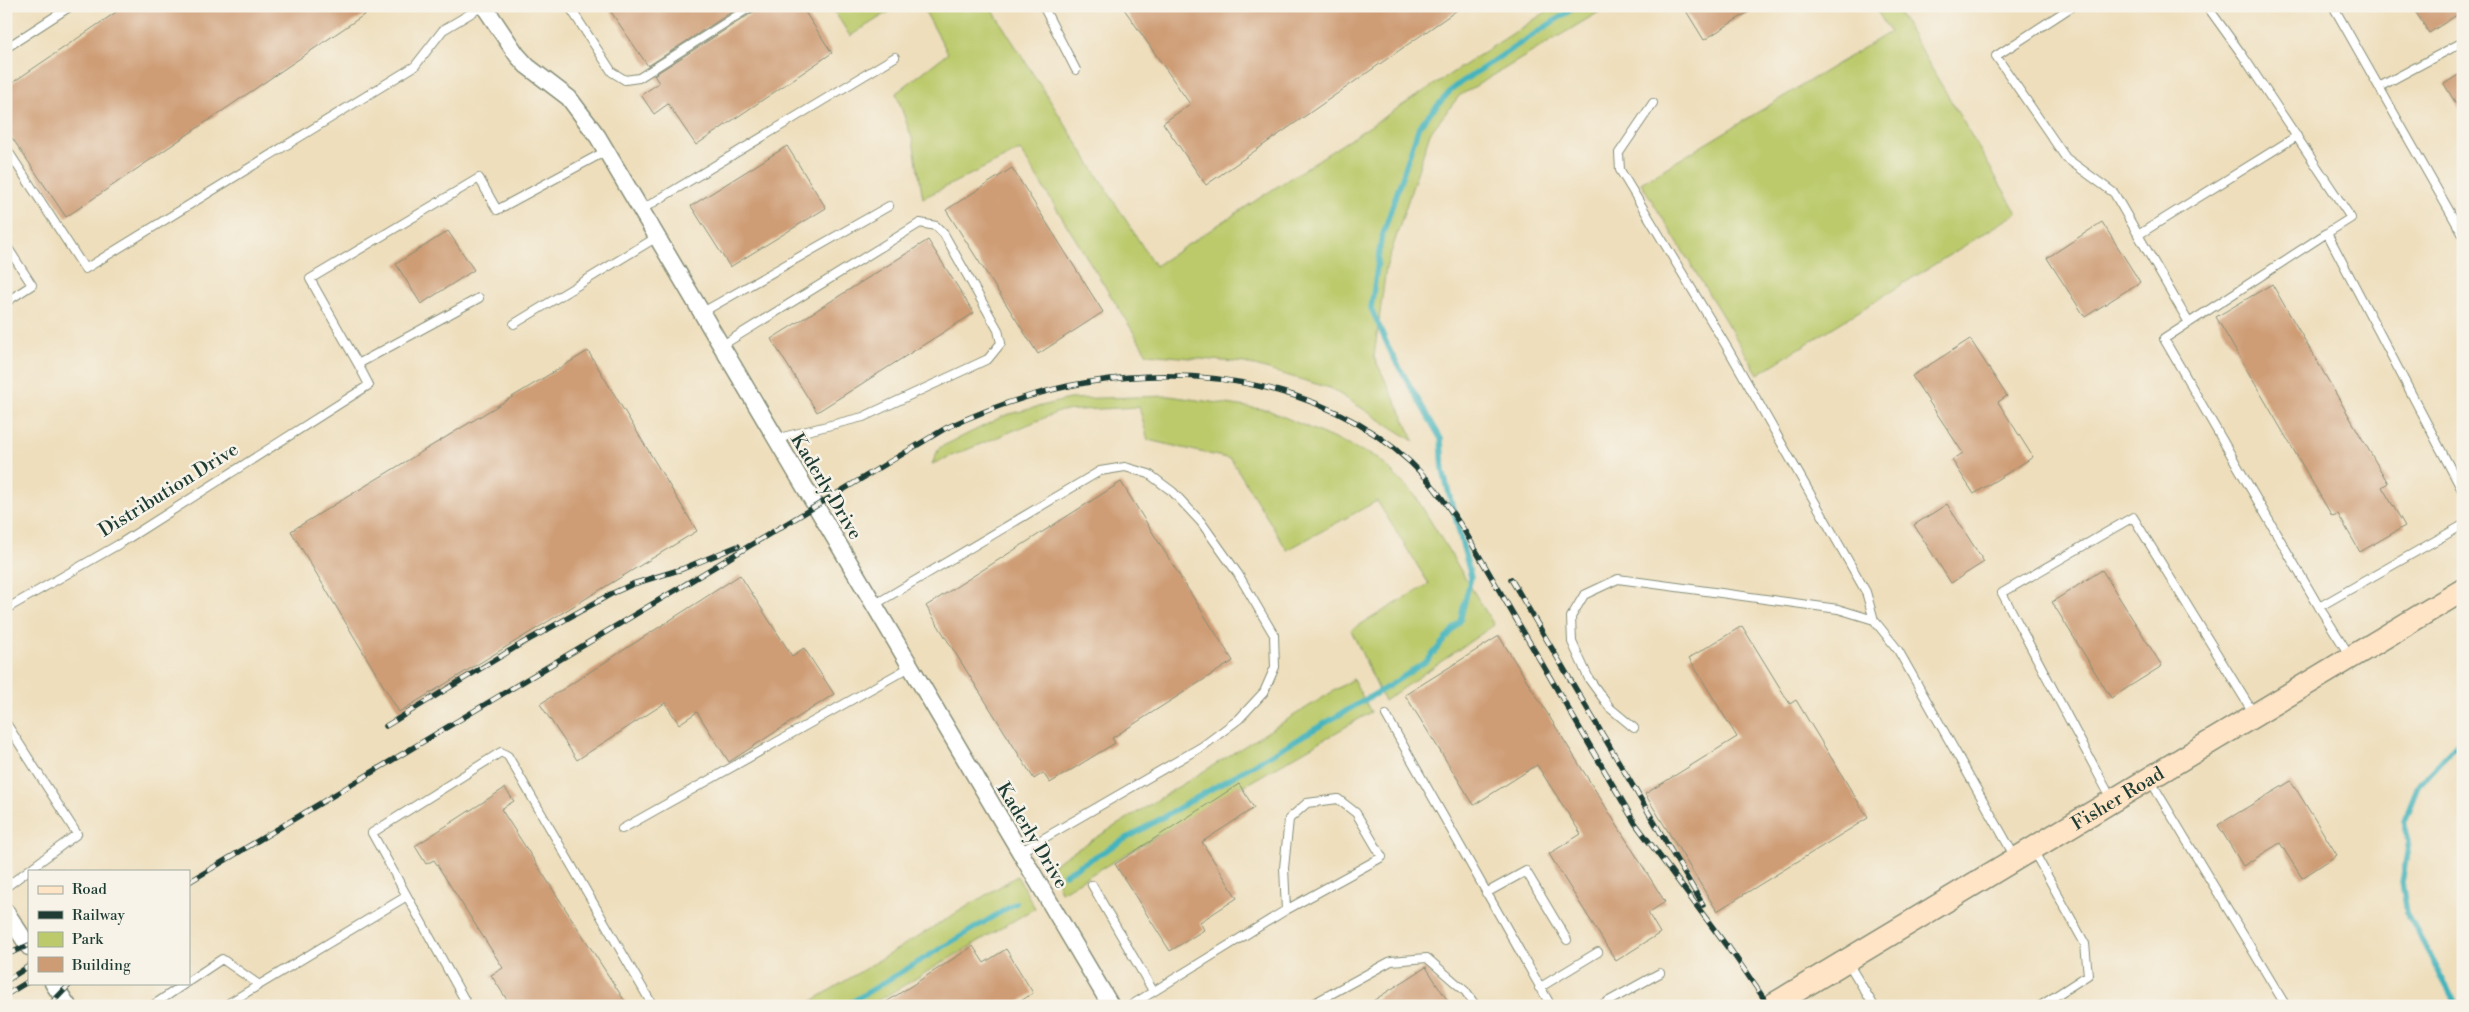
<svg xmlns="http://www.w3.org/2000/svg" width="2469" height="1012" font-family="'Libre Bodoni',serif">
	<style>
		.green { fill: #bcca6c; stroke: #6e8450 }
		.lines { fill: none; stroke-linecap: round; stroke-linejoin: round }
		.stream { stroke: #44b4bc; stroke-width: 5.5 }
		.building { fill: #ce9c74 }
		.service-casing { stroke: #868e78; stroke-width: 10 }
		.minor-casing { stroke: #868e78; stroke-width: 19 }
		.secondary-casing { stroke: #868e78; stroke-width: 25 }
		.service { stroke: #fff; stroke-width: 8 }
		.minor { stroke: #fff; stroke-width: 16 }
		.secondary { stroke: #ffe4c6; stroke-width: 22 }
		.rail-casing { stroke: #1f3d34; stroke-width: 5.5 }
		.rail { stroke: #f7f3e8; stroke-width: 4; stroke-dasharray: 11; stroke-linecap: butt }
		.labels { text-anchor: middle; stroke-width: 5; stroke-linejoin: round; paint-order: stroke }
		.street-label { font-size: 19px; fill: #1f3d34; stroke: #f7f3e8 }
	</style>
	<rect width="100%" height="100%" fill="#f7f3e8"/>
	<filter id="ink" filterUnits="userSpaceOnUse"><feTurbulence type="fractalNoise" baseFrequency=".02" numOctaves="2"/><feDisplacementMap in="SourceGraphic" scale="10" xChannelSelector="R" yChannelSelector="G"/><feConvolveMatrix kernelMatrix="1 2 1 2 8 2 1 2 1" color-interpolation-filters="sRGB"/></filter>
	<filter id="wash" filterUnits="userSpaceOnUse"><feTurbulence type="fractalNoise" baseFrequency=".0096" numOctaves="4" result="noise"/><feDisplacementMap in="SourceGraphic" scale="20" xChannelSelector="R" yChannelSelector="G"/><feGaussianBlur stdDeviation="1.12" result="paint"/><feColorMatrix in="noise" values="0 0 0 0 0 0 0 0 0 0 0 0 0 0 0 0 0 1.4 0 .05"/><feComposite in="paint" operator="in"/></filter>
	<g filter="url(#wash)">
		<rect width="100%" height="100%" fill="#eedebc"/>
		<!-- green -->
		<path class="green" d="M831,6H898L850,36Z
			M922,6H990L1155,266L1555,6H1609L1459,96L1430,133L1386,268L1374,357L1415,442L1330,388L1245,363L1147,354L1020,150L923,198L913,141L896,93L948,53Z
			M1874,6H1895L2017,213L1758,374L1641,183L1890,32Z
			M1169,396L1268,410L1378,458L1414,494L1494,625L1384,701L1351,630L1429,584L1377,501L1287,550L1231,459L1148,440L1139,407L1061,411L932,464L939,448L1006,415L1069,399Z
			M1353,679L1371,712L1061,892L1052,865Z
			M1017,876L1035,908L869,1006H804Z"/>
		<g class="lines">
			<!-- stream -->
			<path class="stream" d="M1065,874L1389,686L1428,660L1460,621L1471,577L1443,471L1441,439L1392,355L1371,308L1381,240L1419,126L1454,87L1577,6
				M845,1006L1016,903
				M2457,1006L2407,913L2402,882L2409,842L2404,821L2419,784L2463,738"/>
		</g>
		<g id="blocks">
			<!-- building -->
			<path class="building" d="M125,6H377L66,217L6,129V87Z
				M607,6H741L648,66Z
				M758,6H801L832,53L696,145L668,104L654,114L641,95L659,83L654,75L755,11Z
				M1122,6H1463L1206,185L1163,123L1190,104Z
				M1683,6H1758L1704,40Z
				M2412,6H2463V11L2429,33Z
				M2463,72V115L2444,84Z
				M787,146L826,208L730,267L691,206Z
				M1012,168L1103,312L1038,354L946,210Z
				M2102,222L2140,282L2085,317L2047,258Z
				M448,231L474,270L421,304L396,264Z
				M928,240L974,313L817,412L771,339Z
				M2272,284L2388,483L2382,487L2405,526L2360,552L2338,514L2332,516L2216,317Z
				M1970,339L2007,396L1998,402L2033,457L1974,494L1952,460L1963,453L1912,376Z
				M588,351L697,531L399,712L291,531Z
				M1121,482L1233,661L1112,738L1115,743L1050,783L1043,773L1034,779L926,606Z
				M1947,504L1984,562L1951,583L1914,525Z
				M2102,570L2162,666L2111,698L2052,602Z
				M740,575L792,656L804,648L834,694L729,762L697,712L679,724L665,703L577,760L540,704Z
				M1742,626L1790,704L1796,700L1868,818L1717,911L1645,794L1737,737L1689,658Z
				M1499,636L1665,902L1648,913L1660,933L1616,961L1549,854L1581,834L1537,765L1474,805L1405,695Z
				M2291,781L2337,855L2302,878L2280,843L2243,866L2218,825Z
				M1239,784L1254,808L1202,842L1237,898L1200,922L1204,930L1170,951L1115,864Z
				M505,788L514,801L501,809L628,1006H511L491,975L503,968L434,860L426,864L415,846Z
				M973,946L984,963L1006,949L1033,993L1013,1006H880Z
				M1426,967L1451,1006H1365Z"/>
		</g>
	</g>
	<g filter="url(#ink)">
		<use href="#blocks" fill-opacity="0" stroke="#868e78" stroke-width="1"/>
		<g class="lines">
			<!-- service casing -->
			<g class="service-casing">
				<path id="service" d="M569,6L612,72L625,80L639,78L752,6
					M1043,6L1076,70
					M2073,6L1996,56L2066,158L2114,193L2189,323
					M2207,6L2243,56L2351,218L2327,233
					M2333,6L2463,235
					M6,48L71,6
					M2379,87L2463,42
					M1653,103L1619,153L1620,170L1728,349L1866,592L1874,620
					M6,148L85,269L415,66L443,30L483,6
					M641,210L895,57
					M2138,235L2297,136
					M6,245L32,285L6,302
					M701,313L889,206
					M514,324L657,237
					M721,346L920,223L936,226L944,234L998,330L1001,343L988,359L863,417L775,439
					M358,364L310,279L479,178L497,210L606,151
					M874,605L1100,471L1125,467L1149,474L1173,492L1201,522L1238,574L1274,635L1275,667L1264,692L1239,719L1203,746L1020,852
					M2319,607L2164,339L2327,233L2463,492
					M6,609L121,543L369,385L358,364L479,298
					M2350,656L2319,607L2463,525
					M1386,715L1551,1006
					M6,723L77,834L6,887
					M1634,728L1610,708L1589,679L1572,642L1571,617L1584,595L1618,579L1838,609L1874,620L1898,650L2015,857
					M2150,780L2286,1006
					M2112,800L2002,593L2133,517L2254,714
					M622,829L910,667
					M2033,850L2085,944L2088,975L2040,1006
					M1092,885L1153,991
					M1486,893L1526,871L1567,940
					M1848,963L1874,1006
					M189,981L222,959L258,984
					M1539,988L1598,952
					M152,1006L186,983
					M224,1006L407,896
					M468,1006L372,833L501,752L508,756L653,1006
					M1130,1006L1286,910L1382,857L1356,813L1338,799L1307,803L1289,819L1284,868L1286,910
					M1309,1006L1391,961L1427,958L1465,991L1476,1006
					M1600,1006L1660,973"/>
			</g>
			<!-- minor casing -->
			<g class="minor-casing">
				<path id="minor" d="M484,6L517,55L527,66L569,98L598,137L1111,1006
					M6,912L29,947
					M53,983L68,1006"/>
			</g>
			<!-- secondary casing -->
			<g class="secondary-casing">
				<g id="secondary">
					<path id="s1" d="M1771,1006L2463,590"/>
				</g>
			</g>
			<!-- service -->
			<use href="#service" class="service"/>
			<!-- minor -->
			<use href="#minor" class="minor"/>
			<!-- secondary -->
			<use href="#secondary" class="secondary"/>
			<!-- rail casing -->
			<g class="rail-casing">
				<path id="rail" d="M1511,579L1703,905
					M386,726L521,644L611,594L633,584L682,569L738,546
					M189,882L946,428C992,407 1039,390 1090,382C1207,363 1342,387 1426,478C1440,494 1452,512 1464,530L1635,823L1731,952
					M1728,946L1769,1006
					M6,955L29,945
					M6,981L29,966
					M6,995L29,981
					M49,1006L71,983"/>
			</g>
			<!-- rail -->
			<use href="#rail" class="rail"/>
		</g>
	</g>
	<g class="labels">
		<!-- street labels -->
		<g class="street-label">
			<text transform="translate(827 486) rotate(59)" y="7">Kaderly Drive</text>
			<text transform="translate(168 489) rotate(-32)" y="7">Distribution Drive</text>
			<text dy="7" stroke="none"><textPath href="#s1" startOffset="404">Fisher Road</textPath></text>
			<text transform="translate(1033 835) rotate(59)" y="7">Kaderly Drive</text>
		</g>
	</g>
	<!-- margin -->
	<rect width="2469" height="1012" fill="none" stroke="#f7f3e8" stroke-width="25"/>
	<!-- legend -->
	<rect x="28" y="870" width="162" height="115" fill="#f7f3e8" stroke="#a1aaa0"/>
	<rect x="38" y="886" width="25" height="8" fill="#ffe4c6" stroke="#a1aaa0"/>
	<text x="72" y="894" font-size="15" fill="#1f3d34">Road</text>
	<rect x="38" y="911" width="25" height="8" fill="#1f3d34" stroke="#a1aaa0"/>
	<text x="72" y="920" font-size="15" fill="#1f3d34">Railway</text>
	<rect x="38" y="932" width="25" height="15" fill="#bcca6c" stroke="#a1aaa0"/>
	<text x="72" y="944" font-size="15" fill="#1f3d34">Park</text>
	<rect x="38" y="957" width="25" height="15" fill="#ce9c74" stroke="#a1aaa0"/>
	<text x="72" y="970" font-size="15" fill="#1f3d34">Building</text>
</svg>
